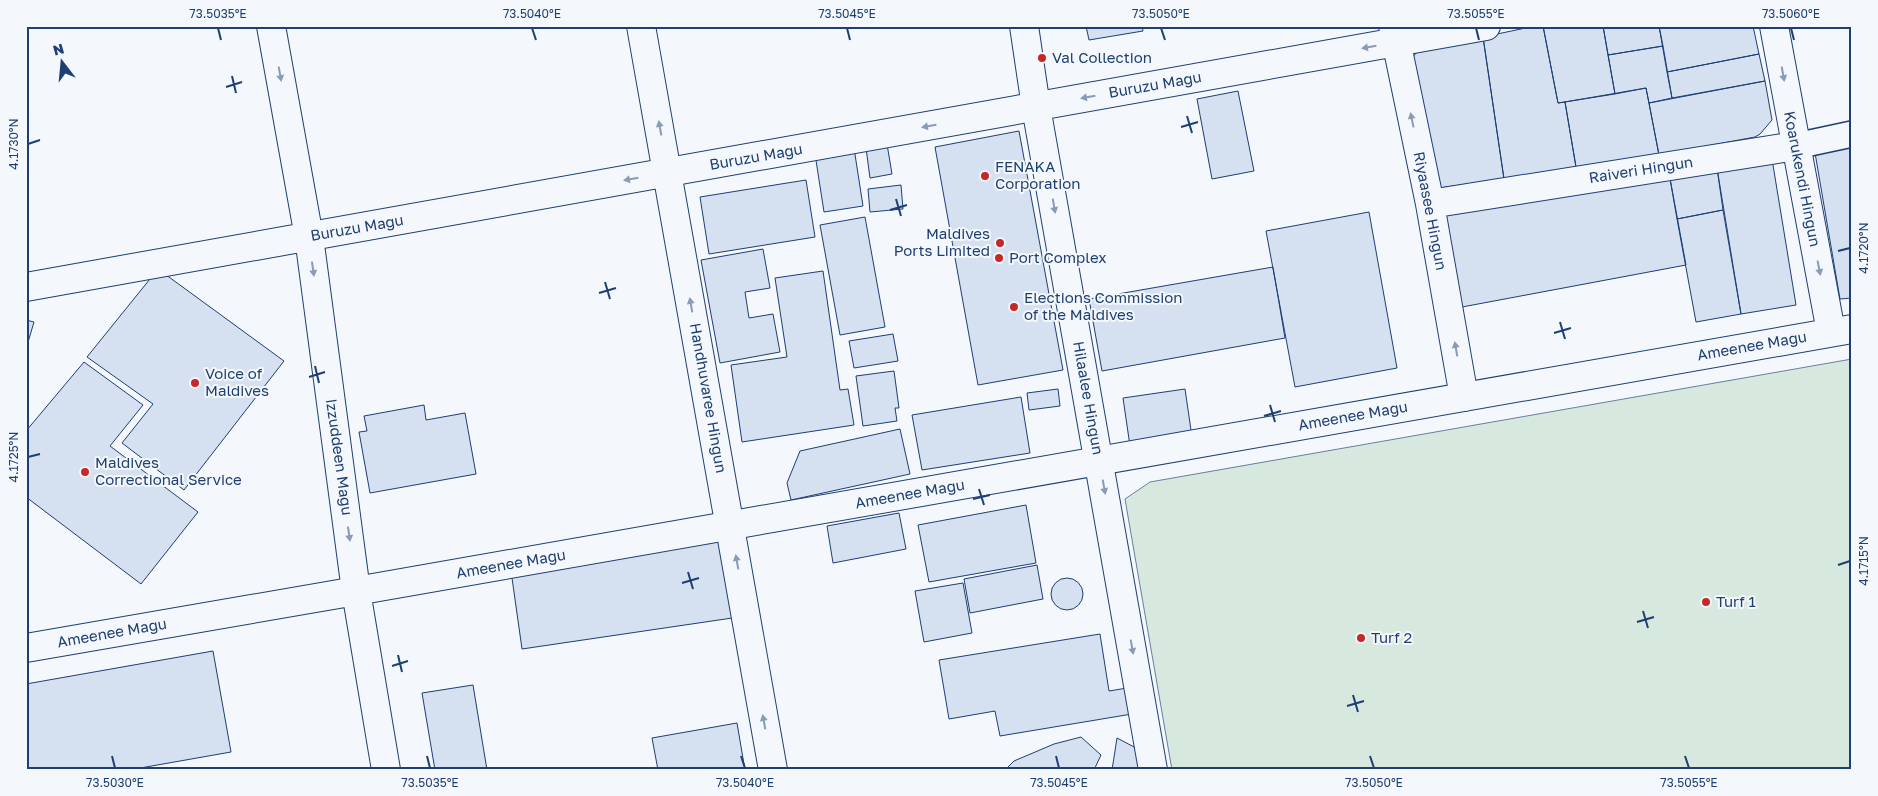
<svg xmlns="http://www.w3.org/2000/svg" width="1878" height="796" font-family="'Golos Text',sans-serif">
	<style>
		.green { fill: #d7e8df; stroke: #687fa3 }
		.building { fill: #d5e0f0; stroke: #1d3f73 }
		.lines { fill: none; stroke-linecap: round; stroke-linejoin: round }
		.pedestrian-casing { stroke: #1d3f73; stroke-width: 28 }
		.minor-casing { stroke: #1d3f73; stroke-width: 30 }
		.tertiary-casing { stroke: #1d3f73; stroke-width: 30 }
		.secondary-casing { stroke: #1d3f73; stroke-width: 30 }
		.pedestrian { stroke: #f4f7fb; stroke-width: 25 }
		.minor { stroke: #f4f7fb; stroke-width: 28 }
		.tertiary { stroke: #f4f7fb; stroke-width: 28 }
		.secondary { stroke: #f4f7fb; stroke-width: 28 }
		.oneway { fill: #889bb7 }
		.ticks { fill: none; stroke: #1d3f73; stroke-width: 2 }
		.poi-dot { fill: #c62828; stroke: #f4f7fb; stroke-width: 2 }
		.labels { text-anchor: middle; stroke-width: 4; stroke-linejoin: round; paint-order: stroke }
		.poi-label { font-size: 15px; fill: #1d3f73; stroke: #f4f7fb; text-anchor: start }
		.street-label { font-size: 15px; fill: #1d3f73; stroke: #f4f7fb }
		.neatline { fill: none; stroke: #1d3f73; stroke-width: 2 }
		.ticks-label { font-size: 12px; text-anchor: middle; fill: #1d3f73 }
	</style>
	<rect width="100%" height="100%" fill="#f4f7fb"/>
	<!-- green -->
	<path class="green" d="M1852,359V770H1172L1125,499L1150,482Z"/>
	<!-- building -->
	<path class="building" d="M1086,26H1142L1143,31L1089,40Z
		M1535,26H1543L1558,103L1565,102L1576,167L1504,179L1483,37Z
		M1543,26H1603L1615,94L1558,103Z
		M1603,26H1659L1663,46L1608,55Z
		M1659,26H1753L1759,54L1667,72Z
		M1483,37L1504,179L1439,188L1413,57L1416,53L1426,47Z
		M1663,46L1672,98L1649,103L1646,88L1615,94L1608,55Z
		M1759,54L1765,81L1672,98L1667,72Z
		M1765,81L1772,120L1760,134L1755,137L1659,155L1649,103Z
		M1646,88L1659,155L1576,167L1565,102Z
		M1238,91L1254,171L1212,179L1197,99Z
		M1019,131L1063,370L978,385L935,147Z
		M1852,140V298L1840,299L1814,147Z
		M887,144L892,174L870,178L866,148Z
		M854,148L863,206L824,212L815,154Z
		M1772,159L1796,305L1741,314L1717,168Z
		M1717,168L1723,210L1677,219L1669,173Z
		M1669,173L1686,265L1462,307L1445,214Z
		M806,180L815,237L709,254L700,197Z
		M901,185L903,209L870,212L868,189Z
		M1723,210L1741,314L1696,322L1677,219Z
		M1369,212L1397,368L1295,387L1266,231Z
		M865,217L885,327L840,335L820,225Z
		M763,249L770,288L745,292L749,318L773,314L780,352L720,363L701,260Z
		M1273,267L1285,338L1102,371L1089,299Z
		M158,269L284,361L184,490L122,443L153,404L87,357Z
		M823,271L840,390L848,389L854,425L742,442L731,365L787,357L775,278Z
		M26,320L34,322L26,349Z
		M893,334L898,361L854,368L849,341Z
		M84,362L143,405L110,446L198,512L141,584L26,497V431Z
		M894,371L899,408H895L897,421L863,426L856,376Z
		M1058,389L1060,406L1029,410L1027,393Z
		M1185,389L1192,437L1130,446L1123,398Z
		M1021,397L1030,453L922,470L912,415Z
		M424,405L426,420L465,413L476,474L370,493L359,432L367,431L364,416Z
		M900,429L910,474L791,500L787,483L800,451Z
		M1026,505L1036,563L929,582L918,525Z
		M899,513L906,549L833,563L827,526Z
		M728,538L739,617L522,649L511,571Z
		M1037,565L1043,599L970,613L964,579Z
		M1051 594a16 16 0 1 1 32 0a16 16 0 1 1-32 0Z
		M963,583L972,633L924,642L915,591Z
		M1100,634L1109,691L1127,688L1132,714L1000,736L995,711L949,719L939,660Z
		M213,651L231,752L129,770H26V684Z
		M473,685L487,770H435L422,693Z
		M737,723L745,770H658L652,738Z
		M1081,737L1101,755L1094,770L1077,768L1076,770H1005L1014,761L1054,744Z
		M1117,738L1136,748L1141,770H1112Z"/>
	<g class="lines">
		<!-- pedestrian casing -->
		<g class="pedestrian-casing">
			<path id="pedestrian" d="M1796,146L1852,134"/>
		</g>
		<!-- minor casing -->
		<g class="minor-casing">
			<path id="minor" d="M271,26L309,237L356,591
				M641,26L773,770
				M1024,26L1036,107L1153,770
				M1393,26L1430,204L1464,397
				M1774,26L1831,332
				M1430,204L1796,146
				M26,287L1486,26"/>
		</g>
		<!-- tertiary casing -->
		<g class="tertiary-casing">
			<path id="tertiary" d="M356,591L1852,329"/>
		</g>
		<!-- secondary casing -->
		<g class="secondary-casing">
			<path id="secondary" d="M26,648L356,591L386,770"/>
		</g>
		<!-- pedestrian -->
		<use href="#pedestrian" class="pedestrian"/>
		<!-- minor -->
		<use href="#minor" class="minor"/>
		<!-- tertiary -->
		<use href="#tertiary" class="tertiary"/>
		<!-- secondary -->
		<use href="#secondary" class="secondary"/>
	</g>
	<!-- one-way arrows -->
	<defs><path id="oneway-solid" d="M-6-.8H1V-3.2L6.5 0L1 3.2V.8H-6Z" transform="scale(1.25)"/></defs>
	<g class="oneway">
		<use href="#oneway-solid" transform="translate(1369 47) rotate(170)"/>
		<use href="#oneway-solid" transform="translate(280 74) rotate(80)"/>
		<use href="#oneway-solid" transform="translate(1783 74) rotate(80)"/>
		<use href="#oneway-solid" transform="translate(1088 97) rotate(170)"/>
		<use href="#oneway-solid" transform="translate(1412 120) rotate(-102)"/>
		<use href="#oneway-solid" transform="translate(929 126) rotate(170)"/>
		<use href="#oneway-solid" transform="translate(660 128) rotate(-100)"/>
		<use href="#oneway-solid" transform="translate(631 179) rotate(170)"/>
		<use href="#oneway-solid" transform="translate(1054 206) rotate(80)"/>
		<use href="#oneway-solid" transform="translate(1819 268) rotate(79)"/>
		<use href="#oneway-solid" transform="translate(313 269) rotate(82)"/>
		<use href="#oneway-solid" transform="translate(691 305) rotate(-100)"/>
		<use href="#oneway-solid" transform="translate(1456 349) rotate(-100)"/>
		<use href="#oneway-solid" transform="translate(1104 487) rotate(80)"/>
		<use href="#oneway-solid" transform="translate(349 534) rotate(82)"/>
		<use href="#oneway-solid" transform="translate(737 562) rotate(-100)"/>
		<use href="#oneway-solid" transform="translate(1132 647) rotate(80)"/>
		<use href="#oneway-solid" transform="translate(764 722) rotate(-100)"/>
	</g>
	<!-- ticks -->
	<path class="ticks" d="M218,28L221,40M532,28L536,40M847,28L850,40M1161,28L1165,40M1476,28L1479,40M1791,28L1794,40M232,76L236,93M226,87L242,82M1187,116L1192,133M1181,127L1198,122M28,144L40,140M896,199L901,216M890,210L907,205M1838,251L1850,248M605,282L610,299M599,293L616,288M1560,322L1565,339M1554,333L1571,328M315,366L319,383M309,377L325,372M1270,405L1275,422M1264,416L1281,411M28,457L40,454M979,489L984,505M973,499L990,495M1838,565L1850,561M688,572L693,589M682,583L699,578M1643,611L1648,628M1637,622L1654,617M398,655L402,672M392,666L408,661M1353,695L1358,712M1347,706L1364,701M112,756L115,768M427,756L430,768M741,756L745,768M1056,756L1059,768M1370,756L1374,768M1685,756L1689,768"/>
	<!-- markers -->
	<g class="poi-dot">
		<circle cx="1042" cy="58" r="5"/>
		<circle cx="985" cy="176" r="5"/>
		<circle cx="1000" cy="243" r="5"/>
		<circle cx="999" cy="258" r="5"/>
		<circle cx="1014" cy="307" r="5"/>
		<circle cx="195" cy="383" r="5"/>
		<circle cx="85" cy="472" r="5"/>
		<circle cx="1706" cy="602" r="5"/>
		<circle cx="1361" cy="638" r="5"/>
	</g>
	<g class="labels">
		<!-- poi labels -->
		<g class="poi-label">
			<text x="1052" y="63">Val Collection</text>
			<text x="995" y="172">FENAKA<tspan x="995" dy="17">Corporation</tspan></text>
			<text x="990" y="239" text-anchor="end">Maldives<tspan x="990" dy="17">Ports Limited</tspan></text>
			<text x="1009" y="263">Port Complex</text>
			<text x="1024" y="303">Elections Commission<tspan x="1024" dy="17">of the Maldives</tspan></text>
			<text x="205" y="379">Voice of<tspan x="205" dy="17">Maldives</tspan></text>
			<text x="95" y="468">Maldives<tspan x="95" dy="17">Correctional Service</tspan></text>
			<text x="1716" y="607">Turf 1</text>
			<text x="1371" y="643">Turf 2</text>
		</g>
		<!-- street labels -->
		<g class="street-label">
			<text transform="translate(1155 85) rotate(-10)" y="5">Buruzu Magu</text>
			<text transform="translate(756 157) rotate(-10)" y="5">Buruzu Magu</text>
			<text transform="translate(1641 170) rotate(-9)" y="5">Raiveri Hingun</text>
			<text transform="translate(1802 179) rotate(79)" y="5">Koarukendi Hingun</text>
			<text transform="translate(1430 211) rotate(79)" y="5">Riyaasee Hingun</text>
			<text transform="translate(357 228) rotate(-10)" y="5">Buruzu Magu</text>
			<text transform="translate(1752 346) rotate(-10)" y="5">Ameenee Magu</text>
			<text transform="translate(708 398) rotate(80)" y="5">Handhuvaree Hingun</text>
			<text transform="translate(1088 398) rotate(80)" y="5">Hilaalee Hingun</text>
			<text transform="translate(1353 416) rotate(-10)" y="5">Ameenee Magu</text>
			<text transform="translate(339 457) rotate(82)" y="5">Izzuddeen Magu</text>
			<text transform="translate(910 494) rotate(-10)" y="5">Ameenee Magu</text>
			<text transform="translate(511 564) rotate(-10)" y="5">Ameenee Magu</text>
			<text transform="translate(112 633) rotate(-10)" y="5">Ameenee Magu</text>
		</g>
	</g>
	<!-- border -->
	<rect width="1878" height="796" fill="none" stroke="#f4f7fb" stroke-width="55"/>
	<!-- north arrow -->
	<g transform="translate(62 62) rotate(344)" stroke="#f4f7fb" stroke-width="4" paint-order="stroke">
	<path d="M0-4L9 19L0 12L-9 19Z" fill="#1d3f73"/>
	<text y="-8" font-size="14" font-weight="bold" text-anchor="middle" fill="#1d3f73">N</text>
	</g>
	<rect x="28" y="28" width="1822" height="740" class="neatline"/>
	<g class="ticks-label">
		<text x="218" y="18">73.5035°E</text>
		<text x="532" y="18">73.5040°E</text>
		<text x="847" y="18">73.5045°E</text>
		<text x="1161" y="18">73.5050°E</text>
		<text x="1476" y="18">73.5055°E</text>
		<text x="1791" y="18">73.5060°E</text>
		<text transform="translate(14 144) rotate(-90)" y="4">4.1730°N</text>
		<text transform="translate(1864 248) rotate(-90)" y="4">4.1720°N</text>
		<text transform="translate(14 457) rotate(-90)" y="4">4.1725°N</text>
		<text transform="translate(1864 561) rotate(-90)" y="4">4.1715°N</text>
		<text x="115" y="787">73.5030°E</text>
		<text x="430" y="787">73.5035°E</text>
		<text x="745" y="787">73.5040°E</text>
		<text x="1059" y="787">73.5045°E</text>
		<text x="1374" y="787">73.5050°E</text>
		<text x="1689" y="787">73.5055°E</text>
	</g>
</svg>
